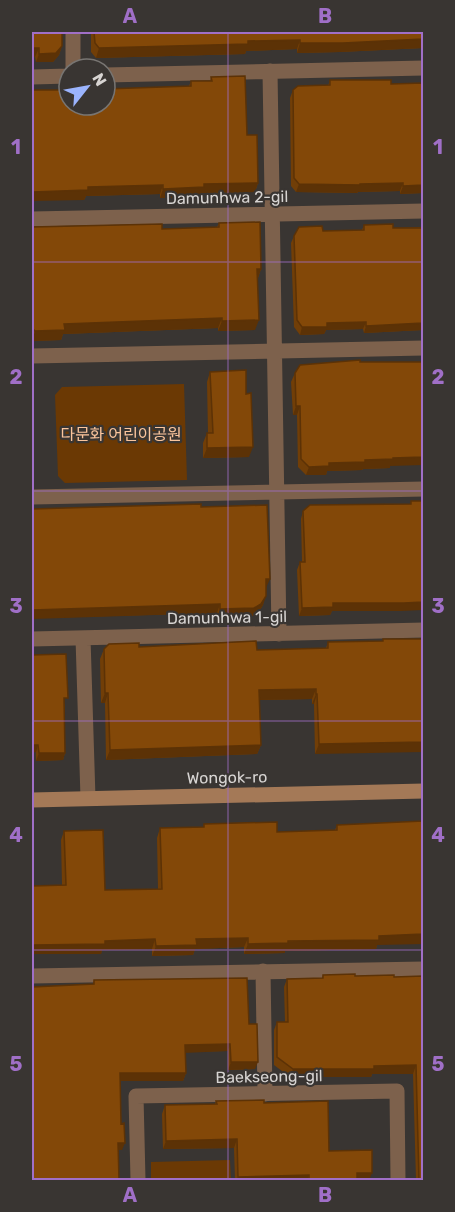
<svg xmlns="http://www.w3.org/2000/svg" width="455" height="1212" font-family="Rubik,'Noto Sans KR',sans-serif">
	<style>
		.park { fill: #6b3904 }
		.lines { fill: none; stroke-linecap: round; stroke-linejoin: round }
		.street { stroke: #7d614c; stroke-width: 15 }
		.secondary { stroke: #a47957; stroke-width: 15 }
		.wall { fill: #713e07 }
		.shaded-wall { fill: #5c3206 }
		.building { fill: #834808; stroke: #5c3206; stroke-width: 1.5 }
		.grid { fill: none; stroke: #a06fc7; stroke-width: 1.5; stroke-opacity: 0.55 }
		.labels { text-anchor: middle; stroke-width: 4.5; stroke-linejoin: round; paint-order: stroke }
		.street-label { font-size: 16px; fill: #d7d4d2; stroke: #393532 }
		.park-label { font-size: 16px; fill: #fbc59c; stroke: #393532 }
		.neatline { fill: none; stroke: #a06fc7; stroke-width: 2 }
		.grid-label { font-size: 20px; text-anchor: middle; font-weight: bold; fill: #a06fc7 }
	</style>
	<rect width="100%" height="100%" fill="#393532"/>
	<!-- park -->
	<path class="park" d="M184,384L187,480L65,483L58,476L55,395L62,387Z
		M230,1160L231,1180H151V1162Z"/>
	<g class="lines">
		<!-- street -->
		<path class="street" d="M73,32V69
			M270,71L279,634
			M105,75L424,68
			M32,77L69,76
			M32,219L424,211
			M32,356L424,348
			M32,497L424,489
			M83,638L88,798
			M32,639L424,630
			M263,971L265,1094
			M32,976L424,969
			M138,1180L136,1096L397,1091L398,1180"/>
		<!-- secondary -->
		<path class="secondary" d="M32,800L424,791"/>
	</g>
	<!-- wall -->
	<path class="wall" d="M32,32L62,46L59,55L53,62H36L35,57H32Z
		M91,32H423V48L340,52L297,53V49L246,51L245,54L96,58L91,52Z
		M211,77L247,135L258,183L255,192L202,193L201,197L160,198V194L86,196L84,200L69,105L189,86L191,81H210Z
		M330,80L391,84L423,193L400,194V191L358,192L357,193L296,192L291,186L290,98L293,90L328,86Z
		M219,223L261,269L258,278L255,330L218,331V328L63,334L61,340L32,341V227L162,229L217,227Z
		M364,225L393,228L423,227V330L364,333L363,329L326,330L324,334L300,335L294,327L291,243L294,236L323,231L362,230Z
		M360,362L390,466V468L363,469L362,470L327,471L326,475H306L298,467L297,415H293L291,382L295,373Z
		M210,372L246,394L249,457L203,458V443L207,433H208L207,382Z
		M411,501L401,611H332L330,615L299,616L297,570L300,562H302L301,519L303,511L410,504Z
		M201,507L266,588L263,605L258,613L250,617L217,618V613L43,618Z
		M383,639H423L315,754L314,704H312V699L259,700L261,745L257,754L106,760L105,703H101L100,659L104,649L139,647L257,650L326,648L328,642L383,641Z
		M32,655L65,705V753L63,760L36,761Z
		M204,824L277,832L335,830L337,825L377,945L376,949L285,951V953L244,954V947L195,949L193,955L152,956V949L102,950L101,954H32V886L62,885L61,840L64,831L105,890L158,889L157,838L160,828L203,827Z
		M323,975L394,977L423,976V1180H416L413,1074H372L371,1077H290L274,1065V1030L277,1022H285L284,987L287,979L322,978Z
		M94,980L249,1024L255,1069L228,1070V1051L185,1052L186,1073L183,1081H120L122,1150H118L93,984Z
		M216,1101L264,1103L369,1180H235L234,1148L163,1149L162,1114L165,1105L215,1104Z"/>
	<!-- shaded-wall -->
	<path class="shaded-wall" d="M423,39V48L340,52L297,53L300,43Z
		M300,40L297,49L246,51L245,54L96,58L99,48L248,41Z
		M62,46L59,55L53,62H36L39,54Z
		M32,48H39L35,57H32Z
		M258,183L255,192L202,193L201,197L160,198L163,189L204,184Z
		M403,183L400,191L358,192L357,193L296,192L299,184Z
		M163,185L160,194L86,196L84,200L32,201V192L88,187Z
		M423,185V193L400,194L403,186Z
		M257,269H261L258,278Z
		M222,318L218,328L63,334L61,340L32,341L35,331L64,324Z
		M259,320L255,330L218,331L222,321Z
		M366,322L363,329L326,330L324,334L300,335L302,327L327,323Z
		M423,323V330L364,333L366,326Z
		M296,406H300L297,415H293Z
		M253,447L249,457L203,458L207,448Z
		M423,457V465L390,466V468L363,469L362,470L327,471L326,475H306L309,467L329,463L393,458Z
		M266,579H270L266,588H263Z
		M266,596L263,605L258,613L250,617L217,618L220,609Z
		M423,602V610L401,611H332L330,615L299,616L302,608L333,603Z
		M220,604L217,613L32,619V610Z
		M316,689L312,699L255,700L259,690Z
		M105,693H108L105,703H101Z
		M316,694H317L314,704H312Z
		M423,742V752L315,754L319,744Z
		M32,745H38L36,752L32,753Z
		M261,745L257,754L106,760L110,750Z
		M39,753H65L63,760L36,761Z
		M423,934V944L377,945L376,949L285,951V953L244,954L248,944L379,936Z
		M248,938L244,947L195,949L193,955L152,956L156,946L196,939Z
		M155,939L152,949L102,950L101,954H32V945L105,941Z
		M230,1044L228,1051L183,1053L185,1045Z
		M231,1062H258L255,1069L228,1070Z
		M416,1065L413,1074H372L371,1077H290L293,1069Z
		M120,1073H186L183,1081H117Z
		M237,1139L234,1148L163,1149L166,1141Z
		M118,1143H125L122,1150H115Z
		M357,1173H372L369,1180H354Z
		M309,1175L307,1180H237L238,1177Z"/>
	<!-- building -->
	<path class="building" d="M32,32H62V46L56,53L39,54V48H32Z
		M94,32H423V39L343,43H300V40L248,41V44L99,48L95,43Z
		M245,76L247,135H257L258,183L204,184V187L163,189V185L88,187V190L32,192V90H69V105H105V89L191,86V81H212L211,77Z
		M330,80H391V84L423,83V185L403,186V183L360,184V185L299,184L294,178L293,90L298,86L330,85Z
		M260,222L261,269H257L259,320L222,321V318L64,324L65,330L35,331L32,328V227L162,224V229L219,227V223Z
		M393,224V228H423V323L366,326V322L327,323V327H302L297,320L294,236L299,227L322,226L323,231L364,230V225Z
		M360,360V362H423V457L393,458V459L365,460V462L329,463V466L309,467L301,459L300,406H296L295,373L300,365Z
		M246,370V394L251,393L253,447L207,448V433H213L210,372Z
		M411,501H423V602L404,603H333V607L302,608L300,562H305L303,511L310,505L411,504Z
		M201,504V507L267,505L270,579H266V596L261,604L254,608L220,609V604L32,610V509Z
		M383,639H423V742L319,744L317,694H316V689L259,690L261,745L110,750L108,693H105L104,649L109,644L139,643V647L256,641L257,650L328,648V642L383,641Z
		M66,654L68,698H64L65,753H39L38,745H32V655Z
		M423,821V934L379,936V940L288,941V943L248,944V938L196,939L197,945L156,946L155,939L105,941V944L32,945V886L66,885L64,831L103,830L105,890L162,889L160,828L204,827V824L277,822V832L337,830V825Z
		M355,974V976L394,975V977L423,976V1180H419L416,1065L374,1066V1069H293L277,1057V1022H288L287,979L323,978V975Z
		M247,978L249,1024H257L258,1062H231L230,1044L185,1045L186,1073H120L121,1124L124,1123L125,1143H118L119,1180H32V987L94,984V980Z
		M264,1100V1103L328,1101L329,1151L372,1150V1173H357V1180H309V1175L238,1177L237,1139L166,1141L165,1105L217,1104L216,1101Z"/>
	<!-- grid -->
	<path class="grid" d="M228,32V1180M32,262H424M32,491H424M32,721H424M32,950H424"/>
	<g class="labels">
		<!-- street labels -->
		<g class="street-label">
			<text transform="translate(227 197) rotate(-1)" y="6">Damunhwa 2-gil</text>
			<text transform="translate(227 617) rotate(-1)" y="6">Damunhwa 1-gil</text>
			<text transform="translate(227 777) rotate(-1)" y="6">Wongok-ro</text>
			<text transform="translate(269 1076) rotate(-1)" y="6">Baekseong-gil</text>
		</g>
		<!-- park labels -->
		<g class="park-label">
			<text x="121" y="440">다문화 어린이공원</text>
		</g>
	</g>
	<!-- border -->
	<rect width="455" height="1212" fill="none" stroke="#393532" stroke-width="66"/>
	<!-- north arrow -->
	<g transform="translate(87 87) rotate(59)"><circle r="28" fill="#393532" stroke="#787572" stroke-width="1.5"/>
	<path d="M0-4.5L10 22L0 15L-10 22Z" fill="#9bb4fd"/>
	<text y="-9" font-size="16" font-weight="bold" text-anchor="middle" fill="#d7d4d2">N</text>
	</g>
	<rect x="33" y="33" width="389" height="1146" class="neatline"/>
	<g class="grid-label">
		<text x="130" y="23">A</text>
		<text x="325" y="23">B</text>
		<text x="16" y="154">1</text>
		<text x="438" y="154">1</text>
		<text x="16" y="384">2</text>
		<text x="438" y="384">2</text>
		<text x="16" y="613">3</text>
		<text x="438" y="613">3</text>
		<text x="16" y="842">4</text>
		<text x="438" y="842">4</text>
		<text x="16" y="1071">5</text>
		<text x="438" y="1071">5</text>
		<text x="130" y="1202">A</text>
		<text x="325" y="1202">B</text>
	</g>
</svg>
